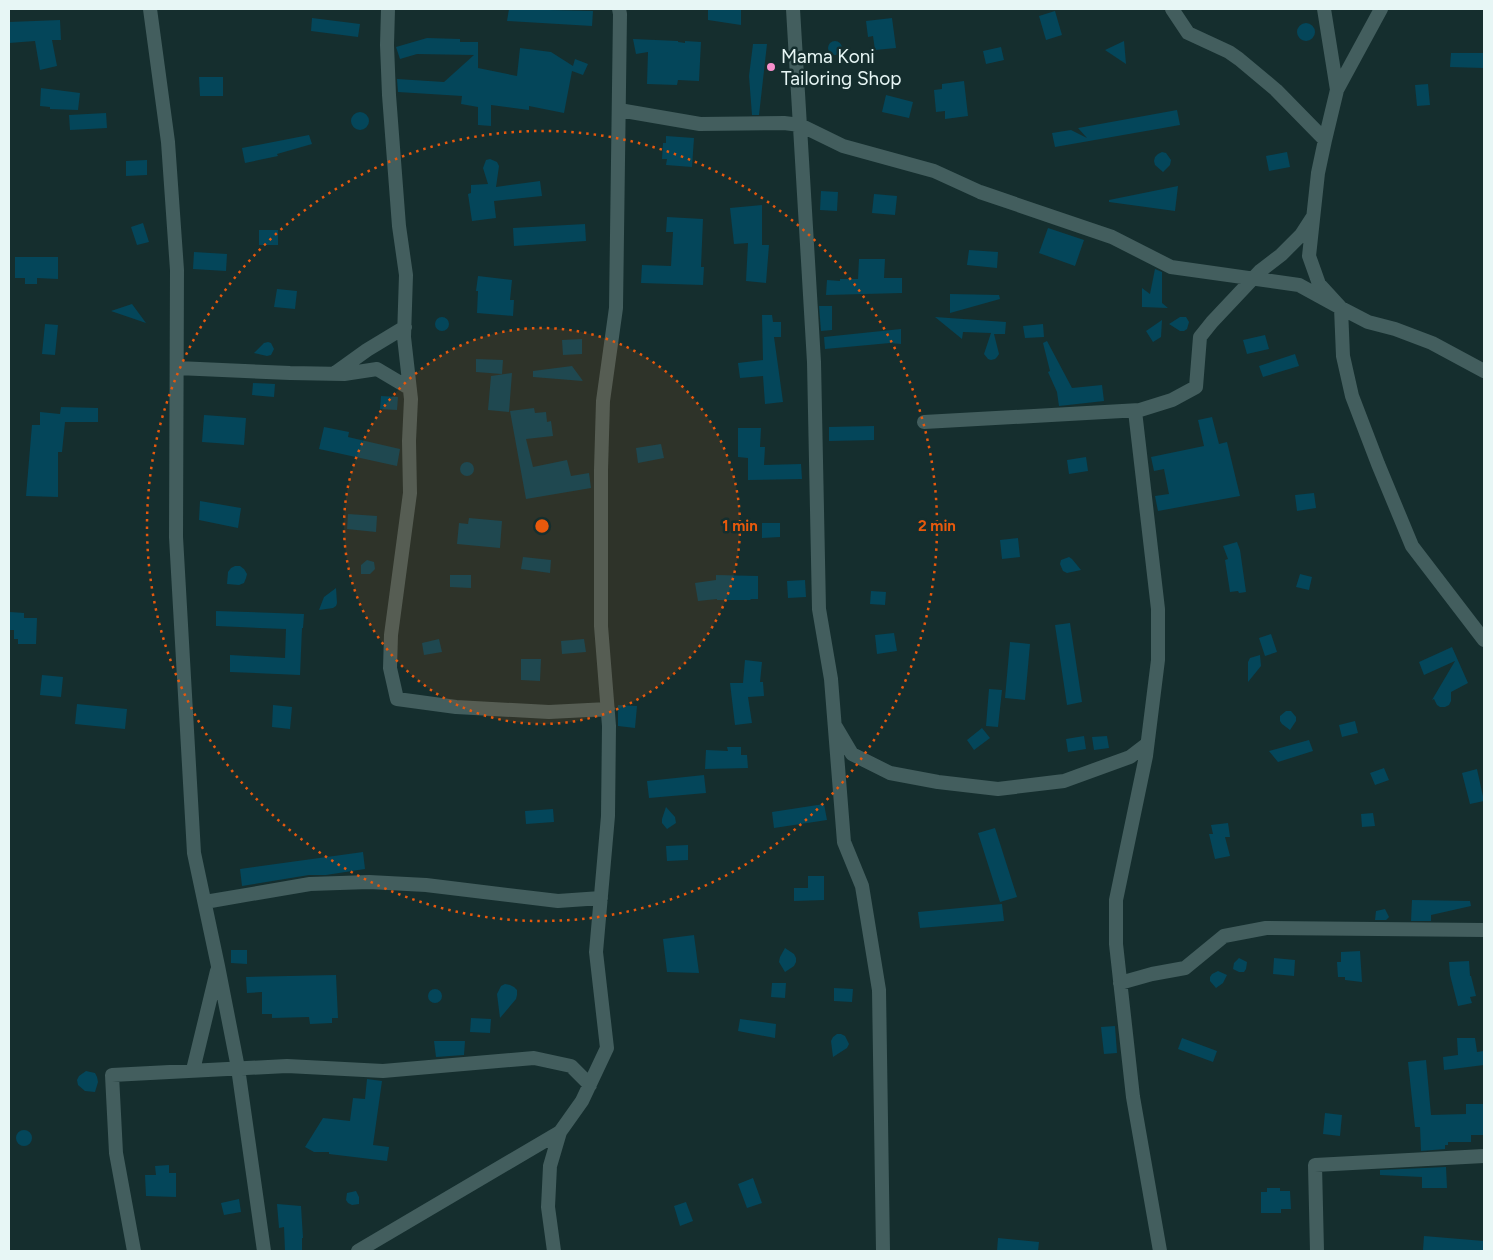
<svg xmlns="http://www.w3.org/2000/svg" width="1493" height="1260" font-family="Figtree,sans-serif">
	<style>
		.building { fill: #04465a }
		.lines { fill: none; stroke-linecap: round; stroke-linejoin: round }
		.minor { stroke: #435e5e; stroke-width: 14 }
		.ring { fill: none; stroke: #e8590c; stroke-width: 2.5; stroke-dasharray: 2.5 5 }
		.poi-dot { fill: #f890cd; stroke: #152e2e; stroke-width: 2 }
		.labels { text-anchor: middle; stroke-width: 5; stroke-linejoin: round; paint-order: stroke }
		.poi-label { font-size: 19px; fill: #e7f6f5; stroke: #152e2e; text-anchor: start }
		.centre { fill: #e8590c; stroke: #152e2e; stroke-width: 2.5 }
		.ring-label { font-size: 15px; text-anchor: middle; font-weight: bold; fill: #e8590c; stroke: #152e2e; stroke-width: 5; stroke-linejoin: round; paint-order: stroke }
	</style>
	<rect width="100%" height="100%" fill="#152e2e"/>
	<!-- building -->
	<path class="building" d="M509,9L593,11L592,26L507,21Z
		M708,9H741V25L708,20Z
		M1055,11L1062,35L1046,40L1039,16Z
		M312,18L360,24L358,37L311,31Z
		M892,18L896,48L875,50L873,36L868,37L866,21Z
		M60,20L61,40H52L57,66L40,70L35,41L9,43V22Z
		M1297 32a9 9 0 1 1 18 0a9 9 0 1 1-18 0Z
		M427,38L460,39V42H478V68L517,76L520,48L551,52L573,66L575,59L588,64L583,75L572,71L564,113L529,106V110L491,105V126L478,125V107L461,104L462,96L398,92L397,79L444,82L474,55L417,54L400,59L396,47Z
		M633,39L678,41V42L685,43V41L701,42L699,81L678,80L677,85L647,84L648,52L636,54Z
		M1124,41L1126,64L1105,50Z
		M828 48a7 7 0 1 1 14 0a7 7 0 1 1-14 0Z
		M753,44H767L759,115H752L749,76Z
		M1001,47L1004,60L986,64L983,51Z
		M1451,53H1484V68L1450,67Z
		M199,77H223V96H200Z
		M964,81L968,116L945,119V111L936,112L934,90L942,89V84Z
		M1428,84L1430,105L1417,106L1415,85Z
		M41,88L80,93L78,110L50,109V107L40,106Z
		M886,95L913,102L909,118L882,112Z
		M1177,110L1180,125L1055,147L1052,133L1071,130L1087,138L1078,128Z
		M351 121a9 9 0 1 1 18 0a9 9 0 1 1-18 0Z
		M106,113L107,128L70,130L69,115Z
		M309,135L312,144L277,154L278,156L245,163L242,148Z
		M666,136L694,138L692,167L666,165L667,159H662L663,143H666Z
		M1162,152L1166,153L1171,160L1170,165L1163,172L1155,165L1154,161L1155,157L1158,154Z
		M1287,152L1290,167L1269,171L1266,156Z
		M490,159L497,162L499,166L496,187L540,181L542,196L494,201L496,218L472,221L468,194L471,193V185L488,184L483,168L486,160Z
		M147,160V175L126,176V161Z
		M1178,186L1175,211L1109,202V200Z
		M821,191L838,192L837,211L820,210Z
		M874,194L897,196L895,215L872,213Z
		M762,205V245H769L766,283L746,281L748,243L734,244L730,208Z
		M667,217L703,219L701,267H704L703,285L641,283L642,265L671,266L673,232H666Z
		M143,223L149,242L137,245L131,227Z
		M585,224L586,241L514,246L513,228Z
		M1048,228L1084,240L1075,266L1039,253Z
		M259,230H278V245H259Z
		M969,250L998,252L997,268L967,265Z
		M194,252L227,254L226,271L193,269Z
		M15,257H58V279L37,278V284H25V278H15Z
		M859,259H885L884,278H902V293L826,295L827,280L840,281V279H858Z
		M1155,269L1162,272V303L1168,308L1142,307V288L1150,294Z
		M478,276L512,280L510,300H514L513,316L477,313L478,291H476Z
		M277,289L297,291L295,309L274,307Z
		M950,294L999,295L1000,299L950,313Z
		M132,304L146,323L111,311Z
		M819,306H832V330L821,331Z
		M762,315H772L773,322H781V337H774L783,402L765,404L763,376L740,378L738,363L763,360Z
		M935,317L1006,322L1005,334H994L999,354L997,357L995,359L991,360L988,359L984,354L991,333L963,332L962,339Z
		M1180,317H1186L1189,322L1187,329L1184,331H1180L1169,324Z
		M435 324a7 7 0 1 1 14 0a7 7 0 1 1-14 0Z
		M1162,320L1161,337L1153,342L1146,331Z
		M45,324L58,325L55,355L42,354Z
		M1043,324L1044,337L1025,338L1023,326Z
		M901,329V344L890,343L825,349L824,337Z
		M1265,335L1269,349L1247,354L1243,340Z
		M582,339V354L563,355L562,340Z
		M1047,341L1072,388L1102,385L1104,401L1059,406L1057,392L1048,372L1050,371L1043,343Z
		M268,342L271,343L274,349L271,355L267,356L254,353L264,343Z
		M1295,354L1299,366L1263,377L1259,366Z
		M476,359L503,360L502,374L476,372Z
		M572,366L583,381L533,377V371Z
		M512,373L509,412L488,410L491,376Z
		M253,383L275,384L274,397L252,395Z
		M381,396L398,397L397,410L380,409Z
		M61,407L98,408V422H65L62,452H58V497L26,496L32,425H40V412L60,414Z
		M534,408L535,413L546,412L547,422L551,421L553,436L526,439L533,467L567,460L571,476L589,473L591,488L526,499L510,411Z
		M204,415L246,418L244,445L202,442Z
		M1212,417L1219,444L1227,442L1240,496L1158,511L1155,496L1169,494L1164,469L1154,471L1151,457L1204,446L1198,420Z
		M874,426V440L829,441V427Z
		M324,427L349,432L348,437L400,449L397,466L319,449Z
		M738,428H761L760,447H765L764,465L801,464L802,479L748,480V458L738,457Z
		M661,444L664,458L638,463L636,448Z
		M1086,457L1088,471L1069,474L1067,460Z
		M460 469a7 7 0 1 1 14 0a7 7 0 1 1-14 0Z
		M1314,493L1316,508L1297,511L1295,495Z
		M200,501L241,508L238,528L199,520Z
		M348,514L377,516L376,532L347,529Z
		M469,518L502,521L500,548L457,544L459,523L468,524Z
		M762,523H780V537L762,538Z
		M1018,538L1020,557L1002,559L1000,540Z
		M1237,542L1240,550L1246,592L1239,593L1238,591L1230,592L1225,560L1228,559L1223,546Z
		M523,557L551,560L550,573L521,569Z
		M1069,557L1072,559L1081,570L1067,573L1063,571L1060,564L1061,560Z
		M367,560L374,562L375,569L370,574H361V565Z
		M235,566H240L244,569L247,574L246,578L244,583L239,585L227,584L228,572L231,568Z
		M1300,574L1312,577L1309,590L1296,587Z
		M450,575H471V588L450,587Z
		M716,575L758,576V599H750L751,600H717V599L698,601L695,583L716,580Z
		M805,580L806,597L788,598L787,581Z
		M336,588L337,603L336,606L333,608L319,610L324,597Z
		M871,591L886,592L885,605L870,604Z
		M216,611L304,614L303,628H302L300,675L230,672V655L285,658L286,629L216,626Z
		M10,612L24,613V618H37L36,644H18V639H14V630H9Z
		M1070,623L1082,702L1067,705L1055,625Z
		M894,633L897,651L877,654L875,635Z
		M1271,634L1277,652L1265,656L1259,638Z
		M439,639L442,652L424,655L422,643Z
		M584,639L586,652L562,654L561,641Z
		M1010,642L1030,644L1025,700L1005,698Z
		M1452,647L1468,683L1451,692V701L1449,705L1445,707H1440L1437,705L1434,699L1432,700L1455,661L1424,675L1419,662Z
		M1260,655L1261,666L1248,682V662L1250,658Z
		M521,659H541L540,681L521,680Z
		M745,660L762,662L760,682H763L764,696L748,697L752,723L735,725L730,683H743Z
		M42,675L63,677L61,697L40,695Z
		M989,689L1002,690L998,727L986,726Z
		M77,704L127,709L125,729L75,724Z
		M273,705L292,707L290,729L272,727Z
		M618,705L637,706L635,728L618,726Z
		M1286,711H1291L1296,717V721L1290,730L1282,724L1280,721V716Z
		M1355,721L1358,733L1342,737L1339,725Z
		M982,728L990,738L974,750L967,740Z
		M1084,736L1086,749L1068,752L1066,739Z
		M1107,736L1109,748L1094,750L1092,737Z
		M1309,740L1313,751L1278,762L1269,751Z
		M727,747H741V755H747L748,768L705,769L706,750L728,751Z
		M1384,768L1389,780L1375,785L1370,773Z
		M1477,769L1484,801L1470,804L1462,773Z
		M704,775L706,793L649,798L647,781Z
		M824,804L827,820L774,828L772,812Z
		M666,807L675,817L676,823L667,829L662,823V819Z
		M553,809L554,822L526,824L525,811Z
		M1373,813L1375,826L1362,827L1361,814Z
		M1228,823L1230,837H1225L1230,856L1215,859L1209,834H1213L1211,825Z
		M995,828L1017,897L1000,902L978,833Z
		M688,845V860L667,861L666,846Z
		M363,852L365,869L326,875H309L242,886L240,869Z
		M808,876H824V900L794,901V888H808Z
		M1412,900L1470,901L1471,906L1431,915V921H1411Z
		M1002,904L1004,921L920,928L918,912Z
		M1385,909L1389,917L1386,920H1375L1376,911Z
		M694,935L699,973L667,972L663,939Z
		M785,948L794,954L796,958V962L794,966L785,972L779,962L780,957Z
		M231,950H247V964L231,963Z
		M1360,951L1362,982L1345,980V977H1338L1337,962H1341V952Z
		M1239,958L1247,962L1246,969L1244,972H1239L1233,969L1234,963Z
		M1274,958L1295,960L1294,976L1273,974Z
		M1469,961L1470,976H1471L1476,996L1470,997L1472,1003L1458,1006L1450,975L1449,962Z
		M1218,971L1227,975L1223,983L1216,988L1210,981V977L1212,974Z
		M336,975L338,1018H332V1023L310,1024L309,1017L272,1018V1014H262V992L247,993L246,977Z
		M772,983H786L785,998L771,997Z
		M505,984L510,985L514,987L517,990V995L516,999L500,1018L497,994L501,986Z
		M834,988L853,989L852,1002L834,1001Z
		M428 996a7 7 0 1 1 14 0a7 7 0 1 1-14 0Z
		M471,1018L491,1019L490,1033L470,1032Z
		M740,1019L776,1024L775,1038L738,1031Z
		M1115,1026L1117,1053L1104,1054L1101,1027Z
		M837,1034H841L845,1036L849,1044L847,1048L833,1057L831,1041L833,1037Z
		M1182,1038L1217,1051L1213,1062L1178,1049Z
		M1457,1038H1475L1477,1052L1484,1051V1065L1444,1070L1443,1057L1458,1055Z
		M434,1041H465L464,1055L436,1057Z
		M1426,1060L1431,1115L1466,1114V1104H1483V1112H1484V1135H1471V1142H1448V1145H1445V1149L1421,1151L1420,1127H1415L1408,1062Z
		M86,1071L95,1073L97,1077L98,1082L95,1092L85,1091L78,1085L77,1080L79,1076Z
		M367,1079L382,1081L373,1145L389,1147L387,1161L329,1154V1152H314L305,1147L323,1118L350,1121L353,1098L365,1099Z
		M1325,1113L1342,1115L1340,1136L1323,1134Z
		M16 1138a8 8 0 1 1 16 0a8 8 0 1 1-16 0Z
		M169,1165V1173H176V1197L146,1196L145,1175H156L155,1166Z
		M1446,1167L1447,1188H1422V1177L1380,1175V1170Z
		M753,1178L762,1203L747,1208L738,1184Z
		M1267,1188H1280V1191H1290L1291,1209H1281V1213H1261V1192H1267Z
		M356,1191L359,1197V1204L352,1205L348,1203L346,1200L347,1193Z
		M239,1199L241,1212L224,1215L221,1203Z
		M686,1202L693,1221L680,1226L674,1206Z
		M277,1204L301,1206L303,1238H302V1251H285L284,1227L279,1228Z
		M1424,1236L1484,1241V1251H1441L1423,1250Z
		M998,1238L1039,1242L1038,1251H997Z"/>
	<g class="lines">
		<!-- minor -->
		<path class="minor" d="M150,9L168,142L177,270L176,537L194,853L218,966L238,1068L264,1251
			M388,9L387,45L389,95L399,226L406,275L404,337L411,399L409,441L410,493L391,635L390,668L397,699L456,707L549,712L608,709
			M793,9L814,362L819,609L831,679L844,842L862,886L879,990L883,1251
			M1172,9L1188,33L1229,52L1239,59L1276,90L1325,140
			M1324,9L1337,90
			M1381,9L1337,90L1325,140L1318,173L1309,256L1319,284L1341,308L1343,356L1352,396L1378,464L1412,546L1484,640
			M619,110L700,124L784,123L800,125L843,146L934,171L980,192L1112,237L1171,267L1299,285L1341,308L1368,322L1395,329L1432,343L1484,371
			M177,368L290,373L344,374L377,369L409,388
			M335,373L367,350L405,327
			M1135,411L1158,609V660L1146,756L1116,900V944L1133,1097L1160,1251
			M924,422L1140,410L1172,400L1196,387L1200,337L1212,322L1260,271L1281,255L1301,235L1312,218
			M836,727L852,754L890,773L938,782L998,789L1064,781L1130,757L1147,744
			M205,902L310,884L369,882L426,885L558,901L601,898
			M1120,983L1152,974L1185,968L1224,936L1266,928L1484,930
			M193,1070L217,971
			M134,1251L116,1153L112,1075L287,1066L383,1071L534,1058L571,1066L590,1085
			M358,1251L560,1132
			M554,1251L548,1207L550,1166L560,1132L582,1101L607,1048L596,952L608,816L609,726L601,626V470L603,401L616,308L620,14L619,9
			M1317,1251L1315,1165L1484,1156"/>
	</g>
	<!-- distance rings -->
	<circle cx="542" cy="526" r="198" fill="#e8590c" fill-opacity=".12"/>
	<g class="ring">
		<circle cx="542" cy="526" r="198"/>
		<circle cx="542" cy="526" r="395"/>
	</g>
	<!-- markers -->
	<circle class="poi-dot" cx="771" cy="67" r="5"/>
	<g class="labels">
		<!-- poi labels -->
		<g class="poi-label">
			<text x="781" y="63">Mama Koni<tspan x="781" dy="22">Tailoring Shop</tspan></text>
		</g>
	</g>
	<circle cx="542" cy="526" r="8" class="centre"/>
	<g class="ring-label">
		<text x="740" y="531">1 min</text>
		<text x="937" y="531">2 min</text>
	</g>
	<!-- border -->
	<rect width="1493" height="1260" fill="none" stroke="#e7f6f5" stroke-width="20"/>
</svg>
